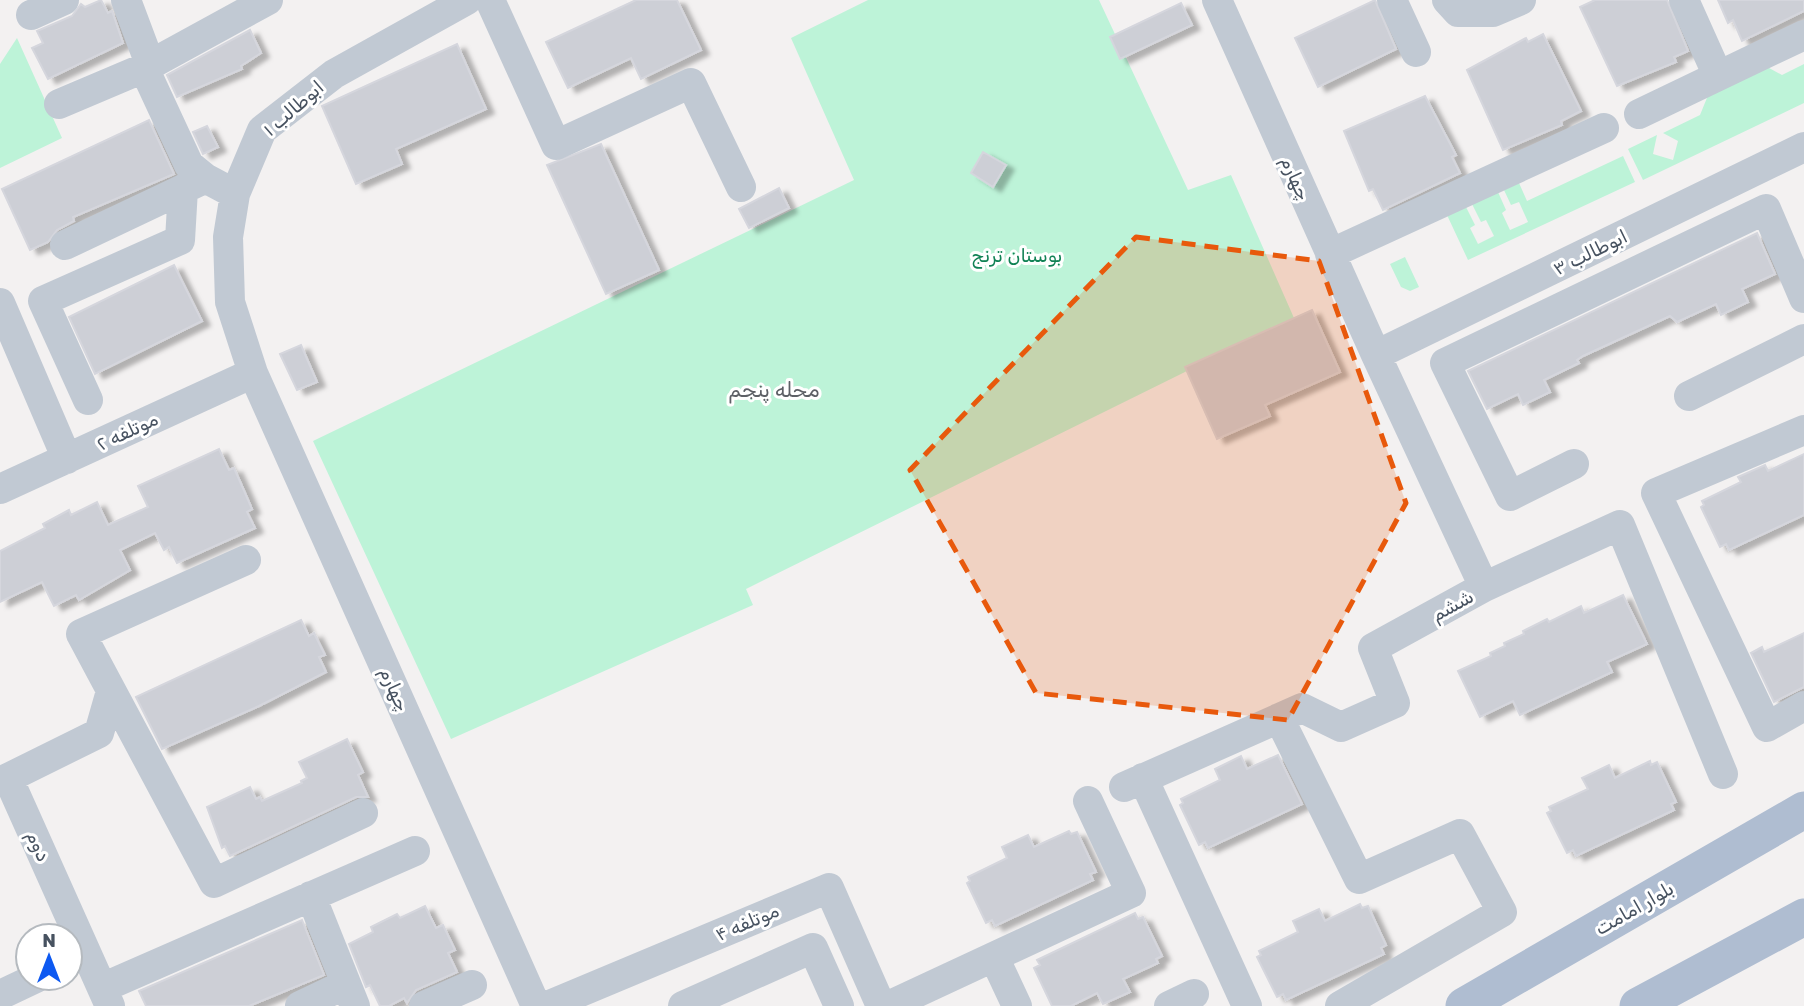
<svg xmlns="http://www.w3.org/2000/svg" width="1804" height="1006" font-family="Rubik,'Noto Sans Arabic',sans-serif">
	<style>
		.green { fill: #bdf3d8 }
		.building { fill: #cdcfd6; stroke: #d5d6dd; stroke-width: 2; filter: url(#shadow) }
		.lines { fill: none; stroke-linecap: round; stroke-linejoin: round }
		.minor { stroke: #c1c9d3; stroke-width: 30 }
		.major { stroke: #afbdd1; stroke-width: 37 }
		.marked { fill: #e8590c; fill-opacity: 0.2; stroke: #e8590c; stroke-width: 5; stroke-dasharray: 14 9; stroke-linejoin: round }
		.labels { text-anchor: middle; stroke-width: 6; stroke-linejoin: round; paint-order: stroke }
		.street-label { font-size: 19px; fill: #475260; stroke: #fff }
		.park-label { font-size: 19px; fill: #118255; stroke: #fff }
		.neighbourhood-label { font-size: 21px; fill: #5d6066; stroke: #fff }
	</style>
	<defs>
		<filter id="shadow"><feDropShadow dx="8" dy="4.5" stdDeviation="2" flood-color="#0004"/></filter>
	</defs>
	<rect width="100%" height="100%" fill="#f3f1f1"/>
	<!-- green -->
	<path class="green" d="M868,0H1099L1188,190L1231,175L1294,318L746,589L753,605L451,739L313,441L854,180L791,38Z
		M17,38L62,138L0,168V64Z
		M1760,63L1782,75L1804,64V103L1643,180L1628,149L1657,135L1653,154L1673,160L1678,141L1663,133L1700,115L1711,88Z
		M1623,156L1635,182L1468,260L1447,215L1466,207L1475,225L1470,228L1478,244L1494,236L1486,220L1481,222L1472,204L1498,192L1506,210L1502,213L1510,230L1528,222L1519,202L1511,205L1504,190L1519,183L1527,201Z
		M1405,257L1419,287L1410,291L1401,287L1390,264Z"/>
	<!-- building -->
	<path class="building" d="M101,0L108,13L112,11L123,43L48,79L32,48L43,43L37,31L72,16L81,4L85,7Z
		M636,0H677L701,50L641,79L631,58L568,88L546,42Z
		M1375,0L1396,49L1318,87L1295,38Z
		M1595,0H1667L1688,51L1674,57L1676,62L1617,86L1580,7Z
		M1718,0H1804V11L1742,41L1733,20L1728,23Z
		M1181,3L1192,25L1120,59L1110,37Z
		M250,30L261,53L241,66L242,69L177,97L167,75Z
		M1543,34L1581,111L1561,121L1562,125L1503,150L1467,70L1526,38L1528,42Z
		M457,44L486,109L396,149L402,164L356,184L322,106Z
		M1425,96L1456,155L1452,157L1460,173L1383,210L1373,189L1369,191L1344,131Z
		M149,120L174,174L73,217L74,221L57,230L48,242L30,250L2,189Z
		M207,126L218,147L203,154L193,132Z
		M601,144L659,270L606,294L547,165Z
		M983,152L1006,165L993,187L971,173Z
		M779,188L789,208L749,228L739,209Z
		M1757,233L1775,274L1742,289L1748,302L1721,315L1716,304L1677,322L1670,316L1583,356L1577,360L1579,363L1544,380L1550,392L1523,405L1518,394L1487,409L1468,371Z
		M174,265L202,321L95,374L69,317Z
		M1312,310L1340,372L1265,405L1270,416L1217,439L1185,367Z
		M301,345L317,382L297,390L280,354Z
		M219,449L229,470L234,468L242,486L252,509L247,512L255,528L177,563L169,547L164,550L155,533L120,550L130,570L79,600L76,595L54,606L42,582L0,602V551L45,528L43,524L69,510L71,515L97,502L108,525L148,507L138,486Z
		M1804,454V515L1729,550L1726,544L1720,547L1701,507L1704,505L1702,501L1741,482L1738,477L1765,465L1768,471Z
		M1623,595L1647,644L1607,662L1612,672L1520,715L1513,701L1480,717L1458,671L1491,656L1490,653L1505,646L1504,643L1524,634L1523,631L1547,619L1549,622L1581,606L1584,613Z
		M301,620L309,636L314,633L325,655L319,657L326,672L259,706L162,749L136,697Z
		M1804,633V687L1774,702L1751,653L1762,647L1764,652Z
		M347,739L363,772L358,775L368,797H356L230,856L225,846L222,848L207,807L250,787L256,799L260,797L262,801L302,783L301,781L307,778L299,762Z
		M1278,755L1302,804L1208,848L1205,842L1199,845L1180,805L1183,803L1181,799L1220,780L1215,769L1241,756L1247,769Z
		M1650,761L1651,765L1657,762L1676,802L1671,804L1674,810L1576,856L1573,850L1567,853L1547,813L1551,811L1549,807L1588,789L1582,778L1609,765L1615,778Z
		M1069,831L1071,834L1077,832L1096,872L1090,874L1093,880L995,926L992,920L986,923L967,883L970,881L968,877L1007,858L1002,847L1028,835L1034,847Z
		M1360,904L1362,908L1368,906L1386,945L1381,948L1384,954L1286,1000L1283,994L1277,997L1257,957L1261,955L1259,951L1298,932L1293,921L1319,909L1325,921Z
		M425,906L436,928L443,925L455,950L448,953L457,972L416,990L407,1003L404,998L389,1006H380L370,985L366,987L349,944L373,932L371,927L397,914L400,918Z
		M1135,913L1138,919L1143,917L1162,956L1156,959L1158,963L1123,979L1130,992L1103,1004L1097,993L1071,1006H1052L1034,968L1040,965L1037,960Z
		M302,920L324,975L249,1006H146L139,991Z"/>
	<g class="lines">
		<!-- minor -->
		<path class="minor" d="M126,0L150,64
			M467,0L334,74L262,130L235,194L228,237L230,302L253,373L536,1006
			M490,0L556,145L691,83L741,187
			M1392,0L1416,52
			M1447,0L1458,12H1493L1521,0
			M1684,0L1718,76
			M31,15L64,0
			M144,68L268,0
			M59,104L144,68L189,165L205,178L235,194
			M1639,114L1804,35
			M65,245L198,182
			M1330,254L1604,128
			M0,303L67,459
			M1376,355L1804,147
			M1689,396L1804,339
			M88,400L43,301L180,240L183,189
			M1804,430L1656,493L1767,727L1804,706
			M1574,464L1510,496L1445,363L1766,209L1804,298
			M0,489L253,373
			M246,560L81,634L214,883L363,813
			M1484,587L1620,525L1723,774
			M1279,718L1359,879L1460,834L1502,912L1340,1006
			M1143,778L1247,1006
			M1124,787L1302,708L1341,727L1395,703L1373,648L1484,587L1376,355L1217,0
			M311,896L355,1006
			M994,957L1017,1006
			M102,988L415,851
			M0,995L36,978
			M110,1006L8,778L99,733L111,691
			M300,1006L346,984
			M424,1006L472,985
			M547,1006L829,888L881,1006
			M683,1006L813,948L839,1006
			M888,1006L1131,893L1088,801
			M1169,1006L1194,994"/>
		<!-- major -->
		<path class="major" d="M1464,1006L1804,810
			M1638,1006L1804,917"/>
	</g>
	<!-- marked area -->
	<path class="marked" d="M1136,237L1319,261L1406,503L1288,720L1036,693L910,470Z"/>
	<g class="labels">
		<!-- street labels -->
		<g class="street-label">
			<text transform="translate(293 108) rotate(-41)" y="7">ابوطالب ۱</text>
			<text transform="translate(1296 178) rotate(66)" y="7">چهارم</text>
			<text transform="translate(1590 252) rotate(-26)" y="7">ابوطالب ۳</text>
			<text transform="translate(127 431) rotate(-25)" y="7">موتلفه ۲</text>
			<text transform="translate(1452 605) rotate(-29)" y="7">ششم</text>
			<text transform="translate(395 689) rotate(66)" y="7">چهارم</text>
			<text transform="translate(39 846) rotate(66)" y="7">دوم</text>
			<text transform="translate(1634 908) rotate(-30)" y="7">بلوار امامت</text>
			<text transform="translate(747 922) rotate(-23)" y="7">موتلفه ۴</text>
		</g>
		<!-- park labels -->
		<g class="park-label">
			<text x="1017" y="262">بوستان ترنج</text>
		</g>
		<!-- neighbourhood labels -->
		<g class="neighbourhood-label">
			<text x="774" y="397">محله پنجم</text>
		</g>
	</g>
	<!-- north arrow -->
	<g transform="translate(49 957)"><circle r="33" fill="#ffffff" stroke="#b5babf" stroke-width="2"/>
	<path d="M0-5L12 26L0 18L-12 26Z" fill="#0d59f1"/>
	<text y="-10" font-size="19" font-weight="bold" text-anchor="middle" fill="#475260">N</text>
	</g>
</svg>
